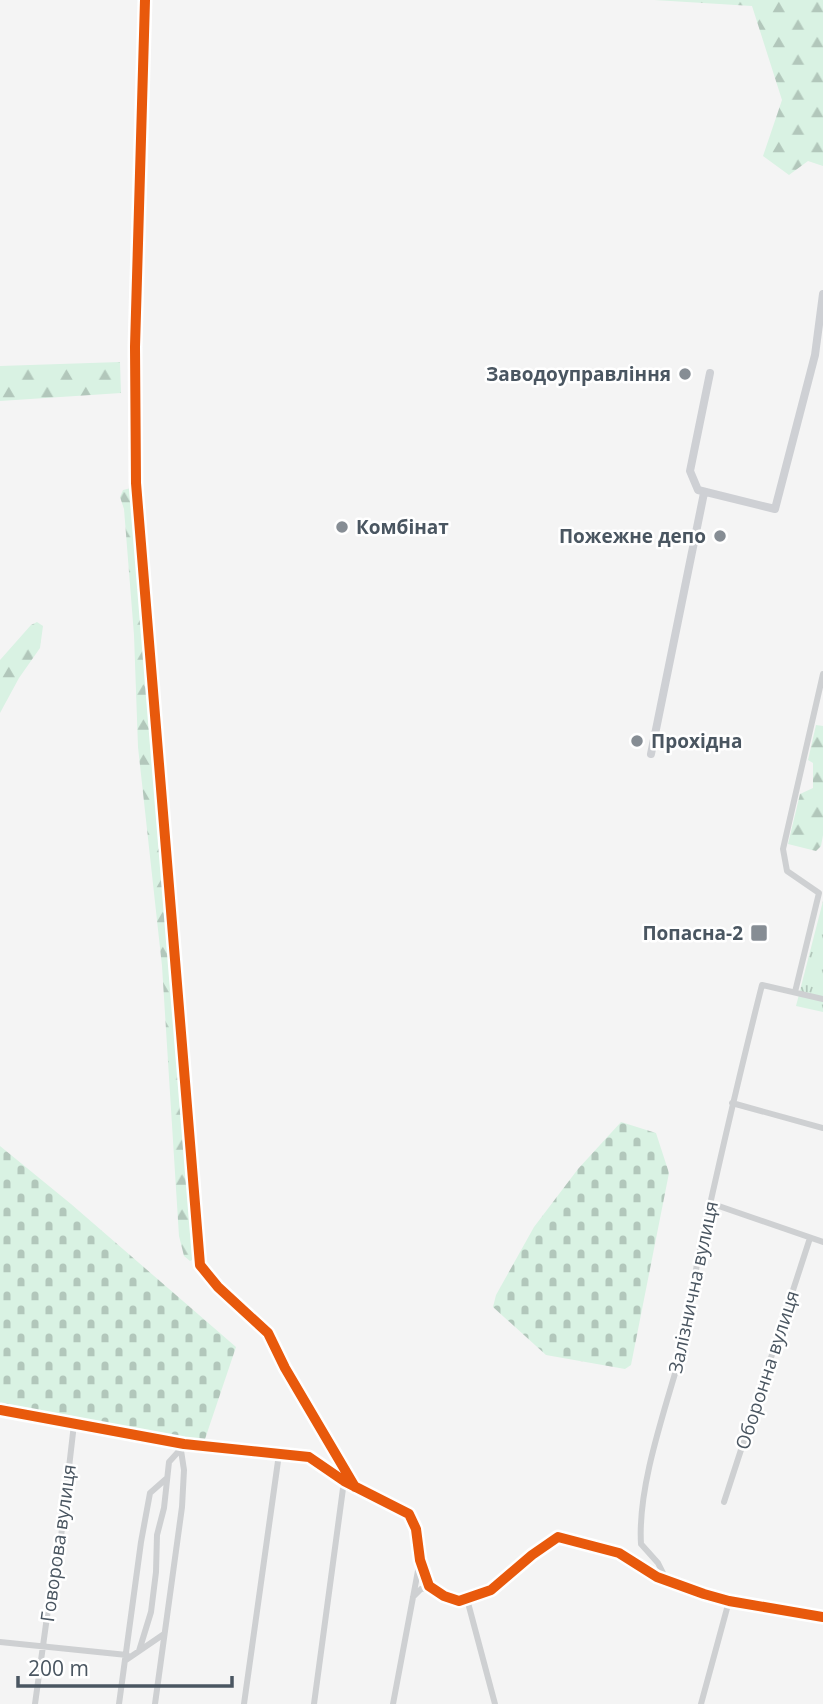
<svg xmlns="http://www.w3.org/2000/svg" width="823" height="1704" font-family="'Open Sans',sans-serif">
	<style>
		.forest { fill: url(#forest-firs) }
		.cemetery { fill: url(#cemetery-stones) }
		.park { fill: url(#park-tufts) }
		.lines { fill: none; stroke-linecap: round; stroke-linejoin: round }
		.street { stroke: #ced0d2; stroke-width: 6 }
		.secondary { stroke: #ced0d4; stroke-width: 8 }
		.cycleway-casing { stroke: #fff; stroke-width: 15 }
		.cycleway { stroke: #e8590c; stroke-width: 10 }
		.poi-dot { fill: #868d94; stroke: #fff; stroke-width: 2.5 }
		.labels { text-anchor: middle; stroke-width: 5; stroke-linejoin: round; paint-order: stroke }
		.poi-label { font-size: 19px; font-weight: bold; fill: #4a5661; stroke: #fff; text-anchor: end }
		.street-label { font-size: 19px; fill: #4a5661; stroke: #fff }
	</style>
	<defs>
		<pattern id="forest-firs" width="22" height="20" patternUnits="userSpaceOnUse" patternTransform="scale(1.75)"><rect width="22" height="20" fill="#d9f2e3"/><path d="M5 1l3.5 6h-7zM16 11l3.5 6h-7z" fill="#b2c7bb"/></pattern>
		<pattern id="cemetery-stones" width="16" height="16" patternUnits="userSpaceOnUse" patternTransform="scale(1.75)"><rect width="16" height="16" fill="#d9f2e3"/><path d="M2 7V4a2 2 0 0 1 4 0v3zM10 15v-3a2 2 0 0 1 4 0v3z" fill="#b2c7bb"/></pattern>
		<pattern id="park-tufts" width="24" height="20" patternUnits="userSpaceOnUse" patternTransform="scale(1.75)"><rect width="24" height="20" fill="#d9f2e3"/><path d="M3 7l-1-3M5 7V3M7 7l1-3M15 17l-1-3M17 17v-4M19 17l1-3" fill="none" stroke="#b2c7bb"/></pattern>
	</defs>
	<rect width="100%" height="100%" fill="#f4f4f4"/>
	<!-- forest -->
	<path class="forest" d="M654,0H823V166L808,161L789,175L763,156L782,100L752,6Z
		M120,362L121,393L0,401V366Z
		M131,488L134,494L176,1032L196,1251L194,1259L190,1261L184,1256L179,1236L162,966L138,747L134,635L124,509L120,497L123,490Z
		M37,622L43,626L40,648L19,678L0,713V660L31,625Z
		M816,725L823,726V835L821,846L816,851L788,844L800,794L813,788V763L808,760Z"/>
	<!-- cemetery -->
	<path class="cemetery" d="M621,1122L656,1133L669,1173L631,1365L625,1369L546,1355L493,1307L496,1295L534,1227L578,1169Z
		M0,1146L71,1204L236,1347L204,1442L184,1444L0,1410Z"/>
	<!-- park -->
	<path class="park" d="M823,901V1012L796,1006Z"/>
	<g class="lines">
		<!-- street -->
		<path class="street" d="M145,0L135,347L136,483L200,1265L218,1287L268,1333L285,1368L353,1485
			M795,992L819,893L787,871L783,849L823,674
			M732,1103L823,1128
			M710,1203L823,1242
			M724,1502L810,1238
			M667,1581L658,1563L641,1544C637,1479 672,1392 688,1327C693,1305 693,1282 698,1259C718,1167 739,1076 762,985L823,999
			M413,1597L421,1589L432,1587
			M467,1599L495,1704
			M0,1642L127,1655
			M139,1651L151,1612L156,1572L157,1535L164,1508L169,1462L179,1451
			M126,1660L164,1634
			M35,1704L50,1595L61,1537L74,1424
			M119,1704L141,1542L150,1493L167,1478
			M155,1704L182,1507L184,1470L180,1444
			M244,1704L279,1454
			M314,1704L344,1481
			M393,1704L420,1560
			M701,1704L729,1601"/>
		<!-- secondary -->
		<path class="secondary" d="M710,373L690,471L698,490L775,509L815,355L823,294
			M651,754L704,493
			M0,1410L184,1444L309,1457L344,1481L409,1514L416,1529L420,1560L429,1586L444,1596L459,1601L491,1590L532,1555L558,1537L619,1553L657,1577L704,1594L729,1601L823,1617"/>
		<!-- cycleway casing -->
		<g class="cycleway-casing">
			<path id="cycleway" d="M145,0L135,347L136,483L200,1265L218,1287L268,1333L285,1368L355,1487
				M0,1410L184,1444L309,1457L344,1481L409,1514L416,1529L420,1560L429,1586L444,1596L459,1601L491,1590L532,1555L558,1537L619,1553L657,1577L704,1594L729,1601L823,1617"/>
		</g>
		<!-- cycleway -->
		<use href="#cycleway" class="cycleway"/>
	</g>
	<!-- markers -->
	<g class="poi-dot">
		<circle cx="685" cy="374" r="7"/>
		<circle cx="342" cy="527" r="7"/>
		<circle cx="720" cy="536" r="7"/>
		<circle cx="637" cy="741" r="7"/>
		<rect x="750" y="924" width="18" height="18" rx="3.5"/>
	</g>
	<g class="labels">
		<!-- poi labels -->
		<g class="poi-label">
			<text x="671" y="381">Заводоуправління</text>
			<text x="356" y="534" text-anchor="start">Комбінат</text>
			<text x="706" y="543">Пожежне депо</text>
			<text x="651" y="748" text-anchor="start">Прохідна</text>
			<text x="743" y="940">Попасна-2</text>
		</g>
		<!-- street labels -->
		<g class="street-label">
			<text transform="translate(693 1287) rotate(-78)" y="7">Залізнична вулиця</text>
			<text transform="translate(767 1370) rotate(-72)" y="7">Оборонна вулиця</text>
			<text transform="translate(58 1543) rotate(-82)" y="7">Говорова вулиця</text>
		</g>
	</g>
	<!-- scale -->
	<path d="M18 1676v10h214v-10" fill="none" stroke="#4a5661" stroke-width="3.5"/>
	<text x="28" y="1676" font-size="21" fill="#4a5661" stroke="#ffffff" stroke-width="5" paint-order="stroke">200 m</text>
</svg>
